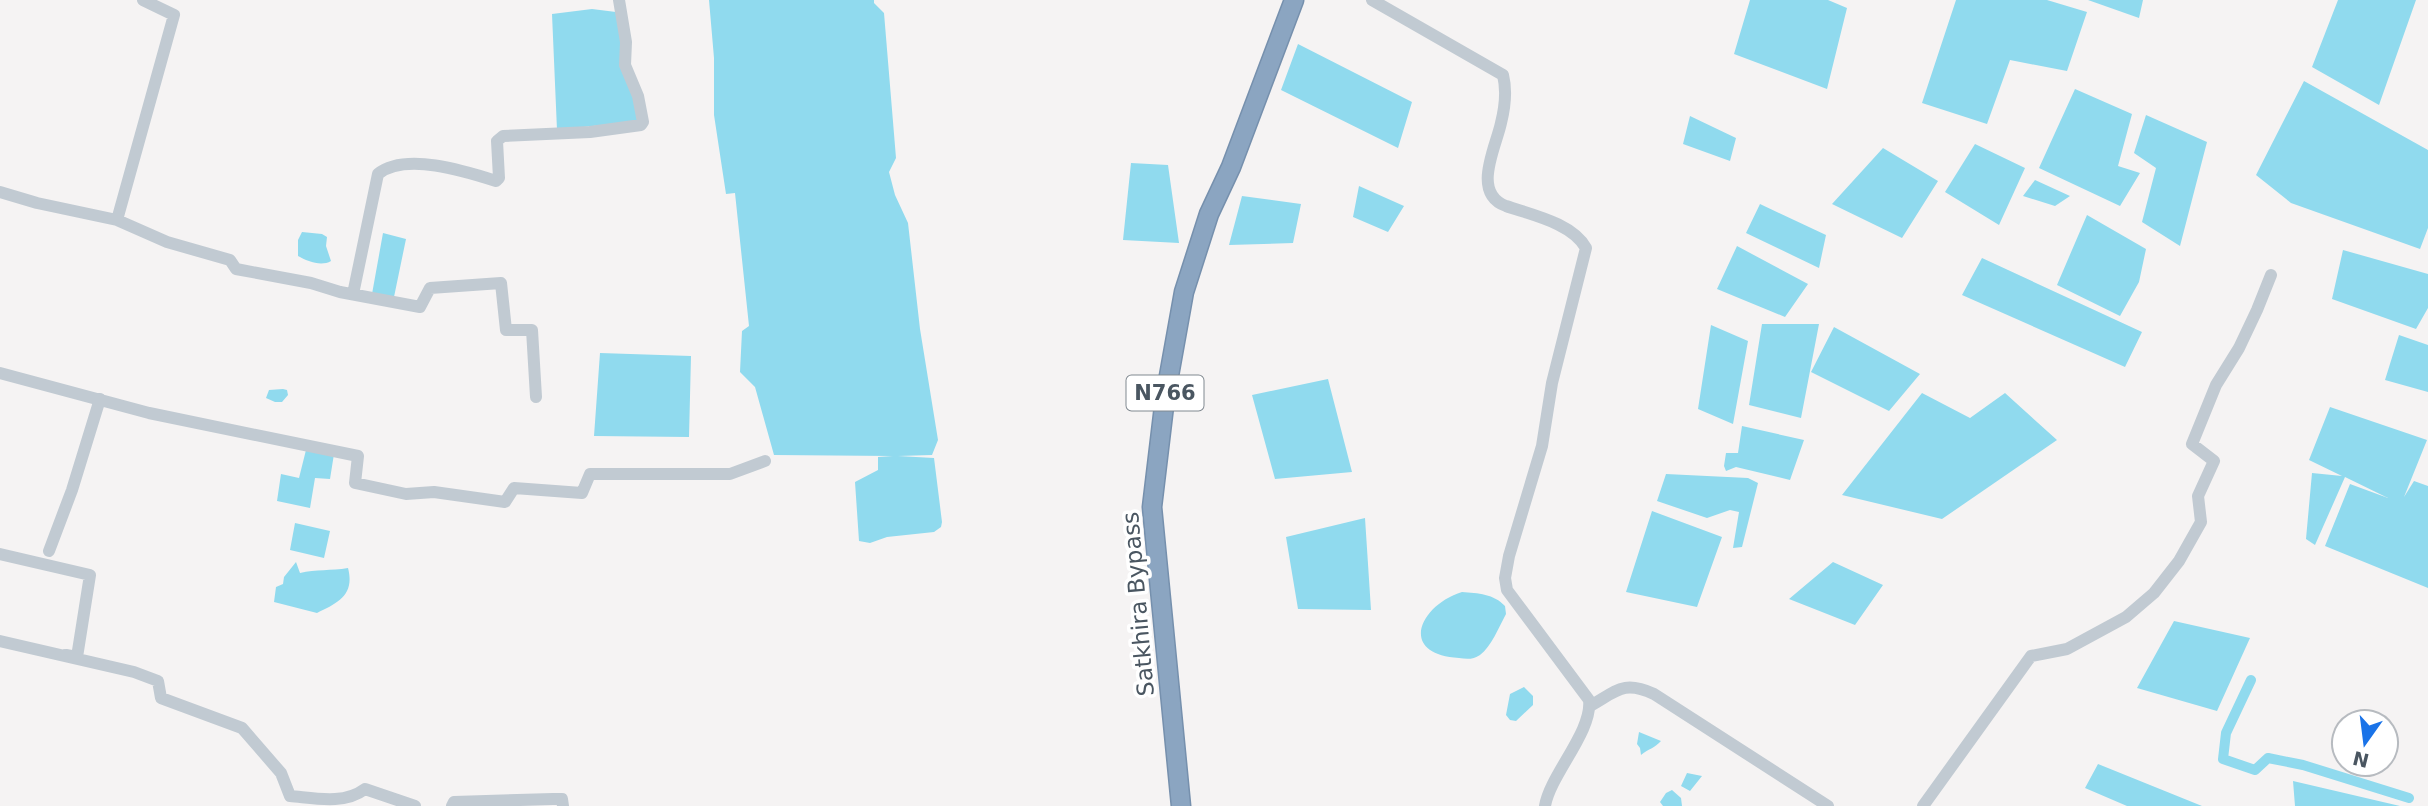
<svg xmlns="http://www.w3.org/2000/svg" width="2428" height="806" font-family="'DejaVu Sans',sans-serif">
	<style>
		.water { fill: #90daee }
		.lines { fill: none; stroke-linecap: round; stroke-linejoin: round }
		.canal { stroke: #90daee; stroke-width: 10 }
		.highway-casing { stroke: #7690ad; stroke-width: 21 }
		.minor { stroke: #c1cad2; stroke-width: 12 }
		.highway { stroke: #8ba5c1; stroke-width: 18 }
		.labels { text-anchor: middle; stroke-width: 7; stroke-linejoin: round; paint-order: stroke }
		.shield { fill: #fff; stroke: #808990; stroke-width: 2 }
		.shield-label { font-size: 21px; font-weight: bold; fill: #4a5661 }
		.street-label { font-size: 23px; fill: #4a5661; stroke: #fff }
	</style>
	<rect width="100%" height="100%" fill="#f5f3f3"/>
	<!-- water -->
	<path class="water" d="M709,0H874V3L884,13L896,158L889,172L895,195L908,223L920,329L938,440L932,455L898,456L934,458L942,522L941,527L934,532L887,537L870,543L859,541L855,482L878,470V457L893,456L774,455L755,387L740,372L742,331L749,326L735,193L726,194L714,115V58Z
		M1750,0H1828L1847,8L1827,89L1734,54Z
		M1956,0H2047L2087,12L2067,71L2010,60L1987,124L1922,103Z
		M2088,0H2143L2139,18Z
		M2338,0H2416L2379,105L2312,67Z
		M592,9L616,12L638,121L557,130L552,14Z
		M1298,44L1412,102L1398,148L1281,90Z
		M2304,81L2428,150V228L2420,249L2291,203L2256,175Z
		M2075,89L2132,114L2118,166L2140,173L2120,206L2039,168Z
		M2146,115L2207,142L2180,246L2142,222L2156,168L2134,153Z
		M1690,116L1736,138L1730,161L1683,144Z
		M1975,144L2025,168L1999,225L1945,192Z
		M1883,148L1938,181L1902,238L1832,204Z
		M1131,163L1168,165L1179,243L1123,240Z
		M2035,180L2070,196L2055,206L2023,196Z
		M1359,186L1404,206L1388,232L1353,217Z
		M1242,196L1301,204L1293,243L1229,245Z
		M1760,204L1826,235L1819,268L1746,233Z
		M2087,215L2146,249L2139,282L2120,316L2057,285Z
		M302,232L322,234L327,237L326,246L331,261C321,267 307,261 298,256V240Z
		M383,233L406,239L394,297L372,294Z
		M1737,246L1808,284L1785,317L1717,289Z
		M2343,250L2428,274V308L2416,329L2332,299Z
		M1982,258L2142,332L2125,367L1962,295Z
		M1762,324H1819L1801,418L1749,405Z
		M1711,325L1748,341L1733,424L1698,409Z
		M1834,327L1920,374L1889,411L1811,372Z
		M2399,335L2428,345V392L2385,380Z
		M600,353L691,356L689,437L594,436Z
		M1328,379L1352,472L1275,479L1252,395Z
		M283,389L287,390L288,395L282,402H275L266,398L269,390Z
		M1922,393L1970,418L2005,393L2057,440L1942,519L1842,495Z
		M2330,407L2427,440L2404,497L2414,481L2428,486V588L2325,546L2350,484L2388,498L2345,477L2315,545L2306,539L2312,473L2342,476L2309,460Z
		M1742,426L1804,440L1790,480L1736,467L1726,471L1724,466L1726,453H1738Z
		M306,450L334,454L330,479L315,478L310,508L277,501L281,474L299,478Z
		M1666,474L1748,478L1758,483L1742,547L1733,548L1739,512L1730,510L1707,518L1657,501Z
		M1652,511L1722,537L1697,607L1626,592Z
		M1365,518L1371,610L1298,609L1286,537Z
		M295,523L330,531L324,558L290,550Z
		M296,562L300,573C316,569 331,571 348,568C355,595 338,603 317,613L274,602L276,587L283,584L284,577Z
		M1833,562L1883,585L1855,625L1789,599Z
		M1462,592C1478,593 1494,594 1505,606L1506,614C1499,627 1491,647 1480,655C1473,660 1466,659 1459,658C1397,654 1420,605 1462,592Z
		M2174,621L2250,638L2217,711L2137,688Z
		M1524,687L1533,696V705L1516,721L1510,720L1506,715L1510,694Z
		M1639,732L1661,741C1655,748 1648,749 1641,755L1640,748L1637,744Z
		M2098,764L2202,806H2127L2085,788Z
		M1687,773L1702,776L1690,791L1681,786Z
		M2293,781L2400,806H2295Z
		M1672,790L1681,798L1682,806H1663L1660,802L1666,793Z"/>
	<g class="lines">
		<!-- canal -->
		<path class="canal" d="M2251,680L2226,733L2223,759L2255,770L2268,758L2303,765L2409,798"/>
		<!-- highway casing -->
		<g class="highway-casing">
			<path id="highway" d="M1181,806L1152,507L1165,398L1184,292L1209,214L1231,167L1294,0"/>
		</g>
		<!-- minor -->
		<path class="minor" d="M1372,0L1503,75C1507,91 1505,107 1501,123C1496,147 1471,193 1506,206C1532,215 1572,223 1586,248L1552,383L1542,446L1509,556L1505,578L1507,590L1589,700C1593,731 1550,775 1545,806
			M0,192L37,203L117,220L174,15L143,0
			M117,220L167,242L230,260L236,269L311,283L340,292L420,307L430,288L501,283L506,330H532L536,397
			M353,294L378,174C405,152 465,171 496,181L499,178L497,141L503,136L590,132L641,125L643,122L638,96L625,65L626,42L619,0
			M0,373L149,413L358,456L355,483L406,494L434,492L505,502L514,488L582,493L590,474H730L765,461
			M49,551L72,490L100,399
			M0,554L90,575L77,657L66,655
			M0,641L134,672L158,681L161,698L242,728L281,773L290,796C314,798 344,805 365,789L415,806
			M1590,706C1617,691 1623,680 1654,694L1828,806
			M452,806L454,802L553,799H562L563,806
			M1923,806L2031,656L2067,649L2126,617L2154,593L2179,561L2201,522L2198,496L2214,461L2192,444L2216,385L2239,348L2257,310L2271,275"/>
		<!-- highway -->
		<use href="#highway" class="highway"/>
	</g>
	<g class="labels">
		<!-- shield labels -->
		<rect class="shield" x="1126.5" y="375.5" width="77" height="35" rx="5"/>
		<g class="shield-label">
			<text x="1165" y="400">N766</text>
		</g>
		<!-- street labels -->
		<g class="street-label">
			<text transform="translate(1138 604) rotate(-95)" y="8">Satkhira Bypass</text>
		</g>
	</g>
	<!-- north arrow -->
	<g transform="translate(2365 743) rotate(194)"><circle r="33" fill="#ffffff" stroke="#b7bbc0" stroke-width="2"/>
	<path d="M0-5L12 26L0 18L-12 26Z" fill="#1a73e8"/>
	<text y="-10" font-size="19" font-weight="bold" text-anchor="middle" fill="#4a5661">N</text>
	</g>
</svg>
